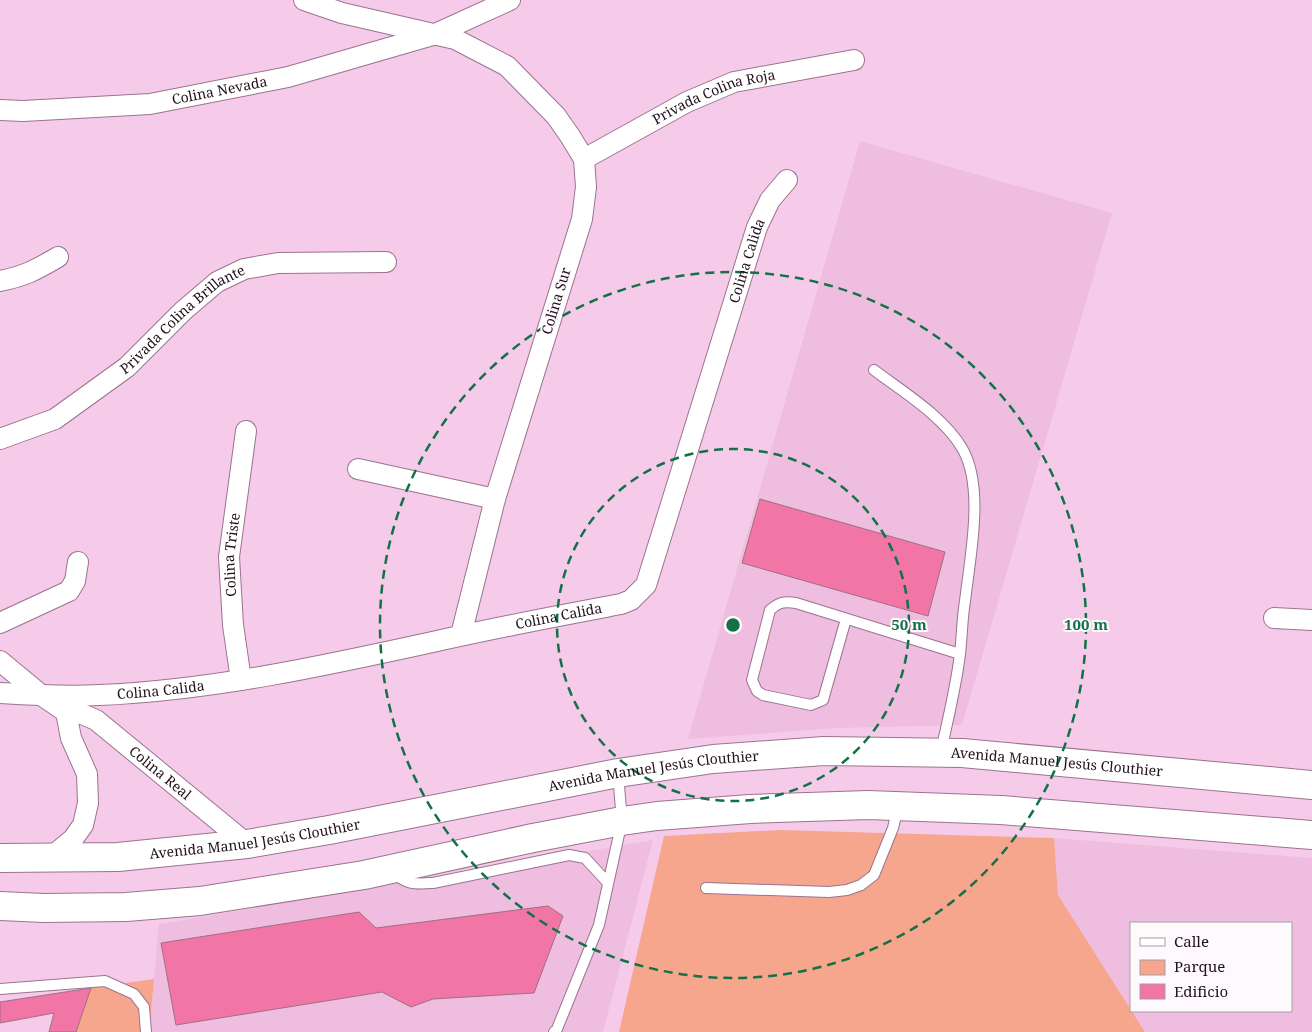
<svg xmlns="http://www.w3.org/2000/svg" width="1312" height="1032" font-family="'Noto Serif',serif">
	<style>
		.built { fill: #efbde0 }
		.green { fill: #f6a68d }
		.building { fill: #f175a5; stroke: #9f7080 }
		.lines { fill: none; stroke-linecap: round; stroke-linejoin: round }
		.lane-casing { stroke: #9b738f; stroke-width: 12 }
		.street-casing { stroke: #9b738f; stroke-width: 22 }
		.secondary-casing { stroke: #9b738f; stroke-width: 30 }
		.lane { stroke: #fff; stroke-width: 10 }
		.street { stroke: #fff; stroke-width: 20 }
		.secondary { stroke: #fff; stroke-width: 28 }
		.ring { fill: none; stroke: #127146; stroke-width: 2.5; stroke-dasharray: 9 6 }
		.labels { text-anchor: middle; stroke-width: 4; stroke-linejoin: round; paint-order: stroke }
		.street-label { font-size: 14px; fill: #21121c; stroke: #fef9fc }
		.centre { fill: #127146; stroke: #fef9fc; stroke-width: 2.5 }
		.ring-label { font-size: 15px; text-anchor: middle; font-weight: bold; fill: #127146; stroke: #fef9fc; stroke-width: 4; stroke-linejoin: round; paint-order: stroke }
	</style>
	<rect width="100%" height="100%" fill="#f6cbe9"/>
	<!-- built -->
	<path class="built" d="M860,141L1112,213L962,725L837,728L688,739Z
		M1054,838L1312,858V1032H1145L1131,1011H1291V923H1131V1010L1058,895Z
		M653,840L603,1032H149L159,924Z"/>
	<!-- green -->
	<path class="green" d="M781,830L1054,838L1058,895L1145,1032H619L664,836Z
		M154,979L149,1032H76L91,988Z"/>
	<!-- building -->
	<path class="building" d="M760,499L945,552L928,616L742,563Z
		M548,906L563,916L534,993L433,999L411,1007L382,992L176,1025L161,943L359,912L376,928Z
		M91,988L76,1032H49L54,1013L0,1023V1002Z"/>
	<g class="lines">
		<!-- lane casing -->
		<g class="lane-casing">
			<path id="lane" d="M874,370C903,392 943,416 962,448C985,487 970,557 965,601C962,619 962,637 960,654C956,687 948,719 941,751
				M846,619L823,700L811,705L763,695L757,691L752,680L770,610C779,602 785,601 796,603L960,654
				M393,872C406,885 415,884 433,883L569,855L585,858L608,883
				M706,888L829,892L847,890L861,885L874,875L893,828L898,807
				M0,989L105,981L134,994L144,1007L146,1032
				M554,1032L557,1029L599,925L622,821L618,774"/>
		</g>
		<!-- street casing -->
		<g class="street-casing">
			<g id="street">
				<path d="M304,0L342,13L455,39L507,66L556,116L570,136L584,159L586,187L582,219L495,499L461,635"/>
				<path id="s1" d="M0,110L23,111L150,104L288,77L433,35L510,0"/>
				<path id="s2" d="M584,159L687,102L734,82L854,60"/>
				<path d="M0,281C25,276 36,270 58,257"/>
				<path id="s3" d="M0,439L55,419L127,367L183,311L217,282L244,269L278,263L386,262"/>
				<path d="M358,469L495,499"/>
				<path d="M1274,618L1312,620"/>
				<path d="M0,623L69,591L75,581L78,562"/>
				<path id="s4" d="M0,661L41,695L66,712L82,714L96,720L247,844"/>
				<path id="s5" d="M241,680L233,625L229,557L246,431"/>
				<path id="s6" d="M0,693C33,695 66,697 99,695C216,690 332,664 446,639C504,626 563,615 621,604L631,600L646,585L757,227L770,200L787,180"/>
				<path d="M50,858L73,839L83,825L88,803L87,774L71,738L66,712"/>
			</g>
		</g>
		<!-- secondary casing -->
		<g class="secondary-casing">
			<g id="secondary">
				<path id="s7" d="M0,858L118,857L247,844L329,830L618,773L713,759L824,751L962,753L1312,785"/>
				<path d="M0,906L44,908L126,907L200,901L364,875L533,838L622,821L657,816L750,809L868,805L1001,810L1312,835"/>
			</g>
		</g>
		<!-- lane -->
		<use href="#lane" class="lane"/>
		<!-- street -->
		<use href="#street" class="street"/>
		<!-- secondary -->
		<use href="#secondary" class="secondary"/>
	</g>
	<!-- distance rings -->
	<g class="ring">
		<circle cx="733" cy="625" r="176"/>
		<circle cx="733" cy="625" r="353"/>
	</g>
	<g class="labels">
		<!-- street labels -->
		<g class="street-label">
			<text dy="5" stroke="none"><textPath href="#s1" startOffset="221">Colina Nevada</textPath></text>
			<text dy="5" stroke="none"><textPath href="#s2" startOffset="145">Privada Colina Roja</textPath></text>
			<text dy="5" stroke="none"><textPath href="#s6" startOffset="1001">Colina Calida</textPath></text>
			<text transform="translate(556 301) rotate(-73)" y="5">Colina Sur</text>
			<text dy="5" stroke="none"><textPath href="#s3" startOffset="221">Privada Colina Brillante</textPath></text>
			<text dy="5" stroke="none"><textPath href="#s5" startOffset="126">Colina Triste</textPath></text>
			<text dy="5" stroke="none"><textPath href="#s6" startOffset="566">Colina Calida</textPath></text>
			<text dy="5" stroke="none"><textPath href="#s6" startOffset="161">Colina Calida</textPath></text>
			<text dy="5" stroke="none"><textPath href="#s7" startOffset="1066">Avenida Manuel Jesús Clouthier</textPath></text>
			<text dy="5" stroke="none"><textPath href="#s7" startOffset="661">Avenida Manuel Jesús Clouthier</textPath></text>
			<text dy="5" stroke="none"><textPath href="#s4" startOffset="198">Colina Real</textPath></text>
			<text dy="5" stroke="none"><textPath href="#s7" startOffset="256">Avenida Manuel Jesús Clouthier</textPath></text>
		</g>
	</g>
	<circle cx="733" cy="625" r="8" class="centre"/>
	<g class="ring-label">
		<text x="909" y="630">50 m</text>
		<text x="1086" y="630">100 m</text>
	</g>
	<!-- legend -->
	<rect x="1130" y="922" width="162" height="90" fill="#fef9fc" stroke="#a69da2"/>
	<rect x="1140" y="938" width="25" height="8" fill="#ffffff" stroke="#a69da2"/>
	<text x="1174" y="947" font-size="15" fill="#21121c">Calle</text>
	<rect x="1140" y="960" width="25" height="15" fill="#f6a68d" stroke="#a69da2"/>
	<text x="1174" y="972" font-size="15" fill="#21121c">Parque</text>
	<rect x="1140" y="984" width="25" height="15" fill="#f175a5" stroke="#a69da2"/>
	<text x="1174" y="997" font-size="15" fill="#21121c">Edificio</text>
</svg>
